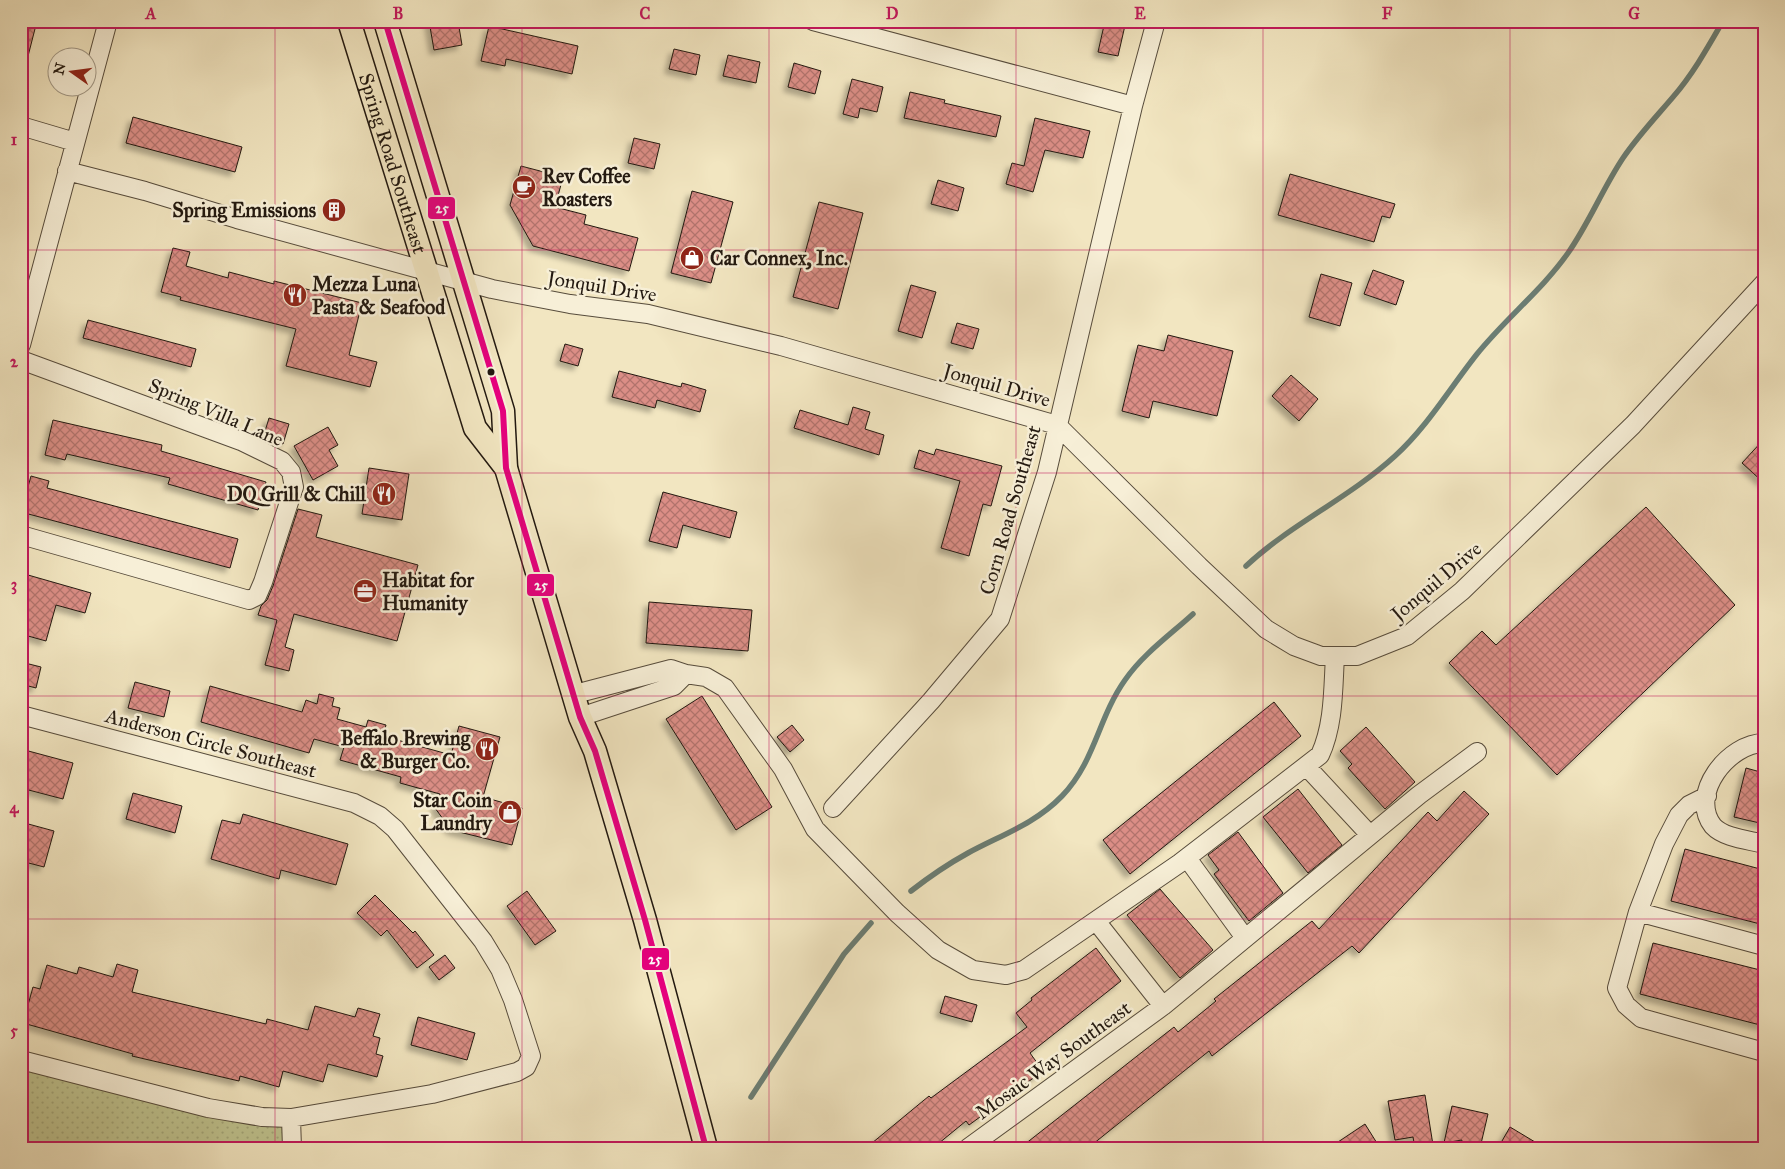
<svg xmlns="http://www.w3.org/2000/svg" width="1785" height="1169" font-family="'IM FELL Great Primer',serif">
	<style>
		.park { fill: url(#park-dots); stroke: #716e50 }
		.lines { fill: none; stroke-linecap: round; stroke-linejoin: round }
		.stream { stroke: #6b7d73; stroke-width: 5.5 }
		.building { fill: url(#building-cross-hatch); stroke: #231910; filter: url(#shadow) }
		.minor-casing { stroke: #574c3c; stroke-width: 20 }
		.major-casing { stroke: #231910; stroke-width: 25 }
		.minor { stroke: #f7efd7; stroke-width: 18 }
		.major { stroke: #f2e6c1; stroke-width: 22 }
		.bus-1-casing { stroke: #f7efd7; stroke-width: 10 }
		.bus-1 { stroke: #e5007d; stroke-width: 6 }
		.grid { fill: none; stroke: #c2185b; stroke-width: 1; stroke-opacity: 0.55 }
		.bus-dot { fill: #231910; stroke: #f7efd7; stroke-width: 2 }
		.labels { text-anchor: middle; stroke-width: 5; stroke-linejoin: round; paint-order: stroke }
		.street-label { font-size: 20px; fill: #231910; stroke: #f7efd7 }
		.poi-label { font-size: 20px; font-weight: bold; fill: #231910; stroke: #f7efd7; text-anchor: start }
		.line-badge { stroke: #f7efd7; stroke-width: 2 }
		.badge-label { font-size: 14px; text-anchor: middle; font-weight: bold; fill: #fff }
		.neatline { fill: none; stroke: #c2185b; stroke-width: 2 }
		.grid-label { font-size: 16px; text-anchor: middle; font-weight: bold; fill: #c2185b }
	</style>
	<defs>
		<pattern id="park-dots" width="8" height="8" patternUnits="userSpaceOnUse" patternTransform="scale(1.25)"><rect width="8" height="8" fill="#bfc38f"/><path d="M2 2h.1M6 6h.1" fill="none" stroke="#a4a77a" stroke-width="1.8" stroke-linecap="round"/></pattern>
		<pattern id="building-cross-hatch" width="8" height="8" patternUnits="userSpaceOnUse" patternTransform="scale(1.25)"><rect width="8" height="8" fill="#db8e86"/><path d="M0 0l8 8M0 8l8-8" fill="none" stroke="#b1736c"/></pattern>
		<filter id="shadow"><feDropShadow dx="-4.5" dy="4.5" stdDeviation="2.5" flood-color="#0004"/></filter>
	</defs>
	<rect width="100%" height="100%" fill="#f2e6c1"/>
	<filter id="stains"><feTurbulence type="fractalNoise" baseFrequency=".004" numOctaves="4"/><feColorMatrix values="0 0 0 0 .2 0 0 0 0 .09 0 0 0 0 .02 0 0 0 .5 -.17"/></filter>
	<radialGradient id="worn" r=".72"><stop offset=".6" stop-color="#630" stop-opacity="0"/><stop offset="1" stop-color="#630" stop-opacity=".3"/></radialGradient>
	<!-- park -->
	<path class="park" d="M21,1060L291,1118L292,1148H21Z"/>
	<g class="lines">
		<!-- stream -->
		<path class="stream" d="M1246,566C1291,524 1349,498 1395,456C1427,427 1450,388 1477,354C1506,318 1542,290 1568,253C1589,223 1603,188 1623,158C1638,136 1656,117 1673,97C1693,74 1708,47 1723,21
			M911,891C929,877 948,864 968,853C1001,835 1035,824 1062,796C1095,762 1098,718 1125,680C1143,654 1170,635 1193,614
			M751,1097L844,954L871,923"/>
	</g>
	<!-- building -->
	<path class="building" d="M21,21H37L26,64L21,63Z
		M429,21H458L462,45L434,50Z
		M1105,21H1126L1118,56L1098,52Z
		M489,26L578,46L572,74L506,59L505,66L481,61Z
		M674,49L700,55L696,75L669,69Z
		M728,55L760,62L756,83L723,76Z
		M794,63L821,71L815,94L788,87Z
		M852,79L883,87L877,112L860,108L858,118L843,114Z
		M910,92L945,100L944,103L1001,116L996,137L904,118Z
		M133,117L242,147L235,172L126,143Z
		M1035,118L1090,131L1083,158L1045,150L1033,192L1006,184L1012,163L1024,166Z
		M634,138L660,144L654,169L628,163Z
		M521,166L563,177L555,207L586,215L584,224L638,238L629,271L533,246L510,205Z
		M1290,174L1395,204L1390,218L1382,216L1374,242L1278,215Z
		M938,180L964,188L958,211L931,204Z
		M692,191L733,202L711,283L671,273Z
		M819,202L863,213L838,309L793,297Z
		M173,248L190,252L186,266L228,278L229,272L274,284V281L362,303L349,355L377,362L370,387L286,366L296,329L180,300L181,297L161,292Z
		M1373,270L1404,281L1396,305L1364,294Z
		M1321,274L1352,283L1340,326L1309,317Z
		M911,285L936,292L922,338L898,331Z
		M88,320L196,349L191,367L83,338Z
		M957,323L979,329L973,349L951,343Z
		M1168,335L1233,351L1217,416L1153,401L1149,418L1122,411L1138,345L1164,351Z
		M565,344L583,349L578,366L560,361Z
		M619,371L681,387L682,383L706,390L700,412L657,400L655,408L612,397Z
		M1291,375L1318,399L1299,421L1272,396Z
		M853,407L870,412L865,429L884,435L879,455L794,428L800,410L848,425Z
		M269,418L289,424L283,444L263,438Z
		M53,420L162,445L161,451L266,482L258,510L168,484L170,478L67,454L65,460L45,455Z
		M328,427L338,445L329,450L338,466L313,480L294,446Z
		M1764,439V483L1742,463Z
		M936,449L1002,466L991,506L983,504L969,556L941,548L960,481L914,468L919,450L934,455Z
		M369,468L409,474L402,520L362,514Z
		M31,476L49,481L47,488L238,539L230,568L21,512Z
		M663,492L737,512L730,538L683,525L677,548L649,541Z
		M1646,507L1735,605L1557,775L1449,663L1482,631L1496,645Z
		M298,509L322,515L316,537L418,565L397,641L294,614L285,647L294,650L289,671L265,665L277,620L258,615L261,606L267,600L273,586Z
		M21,573L91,593L85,613L56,605L46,641L21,634Z
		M649,602L752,610L748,651L646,643Z
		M21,662L41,667L36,688L21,684Z
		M135,682L170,691L164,717L128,708Z
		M210,686L302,712L306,700L317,704L319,694L334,698L332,706L340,708L337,719L366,727L368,720L386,725L383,736L451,755L459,726L500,737L483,797L522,808L512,845L451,830L435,808L440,794L400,783L401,777L340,760L344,747L314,739L309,753L201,722Z
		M702,696L772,807L736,830L666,719Z
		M1274,702L1301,736L1130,874L1103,840Z
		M792,725L804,740L790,752L777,737Z
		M1366,727L1415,782L1385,809L1348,768L1352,764L1340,751Z
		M21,749L73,763L63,799L21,788Z
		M1746,768L1764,773V824L1734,817Z
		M1298,789L1342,845L1308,873L1263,817Z
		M1464,791L1489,814L1359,953L1352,946L1212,1056L1209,1051L1088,1148H1020L1174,1027L1178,1032L1216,1001L1214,999L1312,921L1319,929L1428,812L1437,821Z
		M133,793L182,806L175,833L126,819Z
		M243,814L348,844L336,885L281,870L279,879L211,859L222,820L240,824Z
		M21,822L54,831L44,867L21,861Z
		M1238,832L1283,893L1249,921L1214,874L1219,870L1208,855Z
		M1685,849L1764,870V925L1671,901Z
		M1160,889L1213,950L1180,978L1127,915Z
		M527,891L556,931L535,945L507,906Z
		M375,895L413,933L415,931L434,955L417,968L387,930L381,936L357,913Z
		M1653,943L1764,971V1026L1640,994Z
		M1096,948L1121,981L1030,1053L1043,1071L969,1125L966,1121L933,1148H866L929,1096L931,1098L1027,1027L1016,1013L1032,1000L1031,998Z
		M445,955L455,968L439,980L429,967Z
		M117,964L138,970L132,992L266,1024L267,1019L308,1030L315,1006L355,1017L358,1008L380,1014L373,1036L380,1038L376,1054L383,1056L377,1077L328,1064L323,1082L283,1071L279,1087L240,1076L239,1081L132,1056L133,1054L23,1023L33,987L40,989L47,965L77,974L79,967L113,977Z
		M945,996L977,1005L972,1022L940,1013Z
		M418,1017L475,1033L467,1060L411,1045Z
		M1425,1095L1433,1145L1415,1148L1413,1137L1395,1140L1388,1101Z
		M1452,1106L1488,1114L1480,1148H1460L1462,1140L1444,1143Z
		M1365,1124L1380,1148H1329Z
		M1510,1127L1545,1148H1498Z"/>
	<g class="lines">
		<!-- minor casing -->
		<g class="minor-casing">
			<path id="minor" d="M813,21L1133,106
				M21,126L75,142
				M67,171L145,191L237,219L492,289L570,304L648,314L781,346L1057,425L1199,566L1266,629L1294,646L1321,656H1357L1407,636L1462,591L1633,425L1764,283
				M21,345L108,21
				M21,360L241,441L282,461L291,472L294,487L263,582L257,596L249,600L21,535
				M575,694L671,669L686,674L706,677L725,688L783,769L815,829L897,913L938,950L973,970L1006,975L1024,970L1180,863L1320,755C1334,725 1333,689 1335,656
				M21,715L354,803L380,816L395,829L483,941L500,969L513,1000L531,1056L526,1067L517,1072L432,1094L291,1118L262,1117L208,1108L21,1060
				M580,717L674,686L686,674
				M1764,743C1729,743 1688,794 1713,826C1724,838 1749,840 1764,844
				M1306,766L1370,835
				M1707,796L1689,805L1679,815L1664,844L1638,912L1617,988L1626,1005L1641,1018L1764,1052
				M833,808L931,701L1000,619L1047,472L1133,106L1156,21
				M1187,858L1245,938
				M1638,912L1764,946
				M1096,921L1163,1006
				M291,1118L292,1148
				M968,1148L1163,1006L1419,795L1477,752"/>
		</g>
		<!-- major casing -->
		<g class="major-casing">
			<g id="major">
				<path id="s1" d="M349,21L475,428L506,468"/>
				<path d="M385,21L503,411L506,468L580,717L595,751L645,920L706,1148"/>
			</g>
		</g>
		<!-- minor -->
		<use href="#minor" class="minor"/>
		<!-- major -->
		<use href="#major" class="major"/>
		<!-- bus-1 casing -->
		<g class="bus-1-casing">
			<path id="bus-1" d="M385,21L503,411L506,468L580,717L595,751L645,920L706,1148"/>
		</g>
		<!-- bus-1 -->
		<use href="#bus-1" class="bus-1"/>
	</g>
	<!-- grid -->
	<path class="grid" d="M275,21V1148M522,21V1148M769,21V1148M1016,21V1148M1263,21V1148M1510,21V1148M21,250H1764M21,473H1764M21,696H1764M21,919H1764"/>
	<!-- icons -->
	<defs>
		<g id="cafe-disc" transform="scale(1.25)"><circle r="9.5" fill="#8f2418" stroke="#f7efd7"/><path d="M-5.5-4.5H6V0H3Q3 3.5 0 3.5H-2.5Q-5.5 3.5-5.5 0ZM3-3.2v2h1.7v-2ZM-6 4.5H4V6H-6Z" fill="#fff"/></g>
		<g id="building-disc" transform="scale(1.25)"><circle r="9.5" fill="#8f2418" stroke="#f7efd7"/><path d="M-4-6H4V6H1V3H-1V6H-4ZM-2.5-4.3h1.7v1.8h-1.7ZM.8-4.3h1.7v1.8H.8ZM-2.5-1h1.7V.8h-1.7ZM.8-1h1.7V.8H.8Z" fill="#fff"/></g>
		<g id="shop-disc" transform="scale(1.25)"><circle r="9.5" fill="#8f2418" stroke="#f7efd7"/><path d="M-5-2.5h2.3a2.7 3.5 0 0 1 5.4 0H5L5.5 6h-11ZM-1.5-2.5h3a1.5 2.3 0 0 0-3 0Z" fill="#fff"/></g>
		<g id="restaurant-disc" transform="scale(1.25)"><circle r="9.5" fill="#8f2418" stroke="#f7efd7"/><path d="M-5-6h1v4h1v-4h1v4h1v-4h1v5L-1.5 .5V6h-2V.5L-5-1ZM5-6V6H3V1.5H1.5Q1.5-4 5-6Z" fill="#fff"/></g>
		<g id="office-disc" transform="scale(1.25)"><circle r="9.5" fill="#8f2418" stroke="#f7efd7"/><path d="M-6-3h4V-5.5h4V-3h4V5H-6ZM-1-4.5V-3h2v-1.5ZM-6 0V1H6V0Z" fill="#fff"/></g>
	</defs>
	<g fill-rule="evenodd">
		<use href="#cafe-disc" x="524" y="187"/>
		<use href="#building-disc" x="334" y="210"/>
		<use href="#shop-disc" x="692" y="258"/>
		<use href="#restaurant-disc" x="295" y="295"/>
		<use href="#restaurant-disc" x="384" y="494"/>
		<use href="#office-disc" x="365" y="591"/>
		<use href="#restaurant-disc" x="487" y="749"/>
		<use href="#shop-disc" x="510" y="812"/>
	</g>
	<!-- markers -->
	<circle class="bus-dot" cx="491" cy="372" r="4.5"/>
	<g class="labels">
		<!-- street labels -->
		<g class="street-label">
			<text dy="7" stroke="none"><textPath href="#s1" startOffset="149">Spring Road Southeast</textPath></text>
			<text transform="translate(602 286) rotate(9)" y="7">Jonquil Drive</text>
			<text transform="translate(997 385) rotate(16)" y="7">Jonquil Drive</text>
			<text transform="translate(216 412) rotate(23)" y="7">Spring Villa Lane</text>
			<text transform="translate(1010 510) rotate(-74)" y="7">Corn Road Southeast</text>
			<text transform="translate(1436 581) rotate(-40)" y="7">Jonquil Drive</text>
			<text transform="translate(211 743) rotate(15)" y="7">Anderson Circle Southeast</text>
			<text transform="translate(1053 1060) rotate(-36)" y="7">Mosaic Way Southeast</text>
		</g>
		<!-- poi labels -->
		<g class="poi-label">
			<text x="542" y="183">Rev Coffee<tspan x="542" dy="23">Roasters</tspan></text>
			<text x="316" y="217" text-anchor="end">Spring Emissions</text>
			<text x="710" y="265">Car Connex, Inc.</text>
			<text x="312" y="291">Mezza Luna<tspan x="312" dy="23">Pasta &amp; Seafood</tspan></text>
			<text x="366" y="501" text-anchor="end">DQ Grill &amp; Chill</text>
			<text x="382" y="587">Habitat for<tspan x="382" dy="23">Humanity</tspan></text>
			<text x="470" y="745" text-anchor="end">Beffalo Brewing<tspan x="470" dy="23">&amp; Burger Co.</tspan></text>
			<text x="492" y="807" text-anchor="end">Star Coin<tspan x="492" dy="23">Laundry</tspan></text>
		</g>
	</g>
	<g class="line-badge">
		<rect x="427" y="196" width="29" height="24" rx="5" fill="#e5007d"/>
		<rect x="526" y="573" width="29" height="24" rx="5" fill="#e5007d"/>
		<rect x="641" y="947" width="29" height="24" rx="5" fill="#e5007d"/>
	</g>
	<g class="badge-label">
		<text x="442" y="213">25</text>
		<text x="541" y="590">25</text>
		<text x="655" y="964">25</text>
	</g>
	<!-- margin -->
	<rect width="1785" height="1169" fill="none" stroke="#f2e6c1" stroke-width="55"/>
	<!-- north arrow -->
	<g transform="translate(72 72) rotate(284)"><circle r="24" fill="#f7efd7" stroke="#a29987"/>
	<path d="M0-4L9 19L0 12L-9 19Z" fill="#8f2418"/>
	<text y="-8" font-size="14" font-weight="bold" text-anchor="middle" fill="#231910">N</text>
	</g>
	<rect x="28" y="28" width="1730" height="1114" class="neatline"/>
	<g class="grid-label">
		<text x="151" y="19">A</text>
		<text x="398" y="19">B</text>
		<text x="645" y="19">C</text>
		<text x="892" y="19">D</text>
		<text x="1140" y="19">E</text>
		<text x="1387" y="19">F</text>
		<text x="1634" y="19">G</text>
		<text x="14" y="145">1</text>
		<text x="14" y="367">2</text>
		<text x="14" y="590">3</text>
		<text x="14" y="813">4</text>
		<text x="14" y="1036">5</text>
	</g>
	<rect width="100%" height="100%" filter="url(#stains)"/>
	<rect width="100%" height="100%" fill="url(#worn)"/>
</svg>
